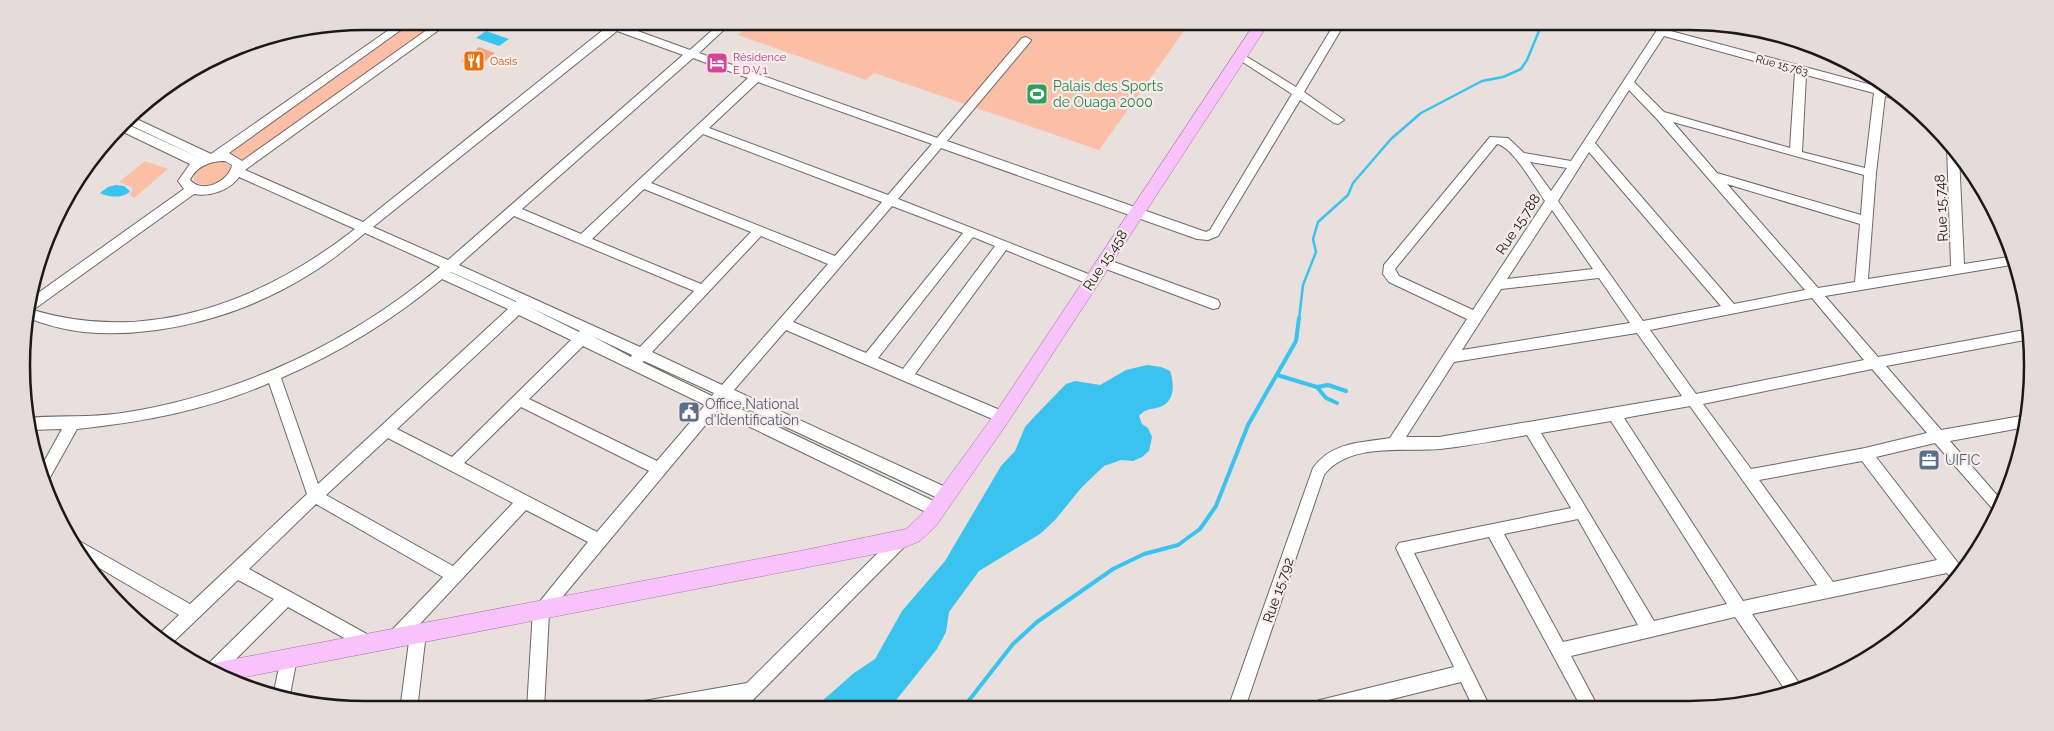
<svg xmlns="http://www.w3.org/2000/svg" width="2054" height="731" font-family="Raleway,sans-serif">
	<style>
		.green { fill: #fbbfa7 }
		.water { fill: #39c3ee }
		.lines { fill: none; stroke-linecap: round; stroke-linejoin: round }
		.stream-far1 { stroke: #39c3ee; stroke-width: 2.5 }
		.stream { stroke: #39c3ee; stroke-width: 4 }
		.building { fill: #f3a485 }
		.minor-casing { stroke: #6f6865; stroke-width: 2 }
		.major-casing { stroke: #a86eaa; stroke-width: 1 }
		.minor { fill: #fff; fill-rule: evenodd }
		.major { fill: #f8c3fb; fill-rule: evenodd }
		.labels { text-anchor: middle; stroke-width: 4.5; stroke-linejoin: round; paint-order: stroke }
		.far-hotel-label { font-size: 11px; fill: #b23c85; stroke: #f6edea; text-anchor: start }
		.far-food-label { font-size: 11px; fill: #c56008; stroke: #f6edea; text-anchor: start }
		.far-street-label { font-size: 11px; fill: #1c1918; stroke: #f6edea }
		.leisure-label { font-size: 14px; fill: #27864d; stroke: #f6edea; text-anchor: start }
		.street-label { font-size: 14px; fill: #1c1918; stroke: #f6edea }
		.service-label { font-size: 14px; fill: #4e5e75; stroke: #f6edea; text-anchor: start }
		.rim { fill: none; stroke: #1c1918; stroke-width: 2.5 }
	</style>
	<rect width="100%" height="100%" fill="#e9e0dd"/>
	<!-- green -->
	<path class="green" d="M1189,24L1099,150L874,73L866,80L738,35L749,26Z
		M402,27H431L244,160L224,152Z
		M145,161L168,169L134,198L130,195L133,188L119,182Z
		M224,162L230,166L231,170C225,182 206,190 194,181V175C200,165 212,161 224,162Z"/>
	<!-- water -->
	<path class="water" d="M486,31L509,39L499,46L476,38Z
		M116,185L124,186L130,191C124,199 107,197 100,193L108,187Z
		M1147,365L1161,367L1170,371C1174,382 1175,398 1164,405C1154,411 1148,406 1139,416L1142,424L1148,428L1152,437L1149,451L1142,457L1133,461L1121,460L1104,466L1082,487L1055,520L1040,534L979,571L949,612L946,632L937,649L889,709H816L822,701L854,673L875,659L902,611L945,561L1001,466L1015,451L1025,427L1035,416L1066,384L1075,381L1100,385L1126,370Z"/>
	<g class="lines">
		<!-- stream-far1 -->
		<path class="stream-far1" d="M1299,319L1303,285L1316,252L1313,239L1318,222L1348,195L1353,183L1391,139L1421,113L1482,81L1503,77L1521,69L1527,60L1539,31L1535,22"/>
		<!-- stream -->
		<path class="stream" d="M1277,375L1317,387L1328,385L1346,391
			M1317,387L1326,398L1337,403
			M963,708L1013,644L1037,622L1113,569L1144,554L1178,545L1200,529L1216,506L1248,425L1296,341L1299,318"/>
	</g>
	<!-- building -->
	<path class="building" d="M479,47L495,53L478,67L461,61Z"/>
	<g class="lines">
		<!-- minor casing -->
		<g class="minor-casing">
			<path id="minor" d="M1663,21H1673L1667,30L1898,92L1906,100L1902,101L1885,96L1876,173L1868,279L1951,266L1947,146L1949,143L1959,155L1964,264L2015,256L2017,264L1825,296L1878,357L2030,329V339L1886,366L1941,430L2027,415L2026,427L1950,441L2002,501L1997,514L1935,443L1876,457L1962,568L1952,579L1947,573L1752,614L1801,686L1786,691L1735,617L1571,656L1598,707H1581L1489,537L1414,553L1490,707H1473L1461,682L1356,708H1312L1314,702L1320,700L1454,667L1396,548L1399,543L1571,508L1527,435C1498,440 1469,446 1440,449C1404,452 1349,442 1324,475L1245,708H1228L1313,468C1332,442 1359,443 1390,438L1467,319L1389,282L1383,274L1384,265L1490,137L1508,138L1524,153L1571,161ZM1664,36L1795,72L1790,148L1664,112L1634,82ZM1806,75L1874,93L1865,168L1802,152ZM1629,90L1656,118L1805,290L1734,304L1595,143ZM1673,122L1864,175L1861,215L1717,173ZM1497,144C1512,146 1536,188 1545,201L1473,310L1399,276L1395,269ZM1589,152L1721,306L1643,321L1558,201ZM1530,162L1567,168L1551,191ZM1727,184L1860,224L1855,282L1818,288ZM1552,210L1593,269L1507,279ZM1599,278L1630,323L1462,350L1501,289ZM1812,298L1864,360L1696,394L1650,330ZM1637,333L1682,396L1439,437H1406L1454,362ZM1872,369L1927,433L1865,448L1751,469L1703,404ZM1690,406L1817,585L1743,601L1624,418ZM1611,421L1727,604L1654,621L1541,433ZM1862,461L1937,560L1833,582L1759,480ZM1578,519L1638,625L1563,642L1504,534Z
				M1335,23H1345L1304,92L1344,120L1338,124L1334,123L1300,100L1218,236L1208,240L1197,239L941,148L898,199L1096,277L1097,280L1096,283H1086L1006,250L915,374L1007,413L1009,417L1007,421L1002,423L997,421L786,330L734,390L952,490L954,495L952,500L947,501L942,500L726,399L724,401L942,505L945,510L942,515L937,517L932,515L717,411L549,613L544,709H527L533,610L588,542L526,510L418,626L424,628L426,633L417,710H400L410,634L402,642L396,645L390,642L388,637L390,632L443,577L316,504L249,569L374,638L376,643L374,648L368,651L288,607L222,673L207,667L208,664L274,599L238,580L168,647L156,637L179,615L79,556L71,539L74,538L190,604L307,494L269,383C208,410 143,422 77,429L48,481L46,482L40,469L62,429L29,430L27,418C59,415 90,418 122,413C239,395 350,343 440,267L365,233C347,248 330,262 310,274C245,315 161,339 84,332C64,330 44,324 25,317L31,298L184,189L178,181L190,164L117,129L124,123L200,158L124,122L130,116L211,154L393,27H405L229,153L242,161L431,27H443L245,170L363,222L608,26H624L690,50L717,26H728L699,53L937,138L1022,38L1026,37L1031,40L1030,42L947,141L1206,232L1210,230L1292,94L1235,57L1236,55H1244L1296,87ZM617,31L683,55L448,260L373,227ZM693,58L748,78L581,234L522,209ZM758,82L932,144L888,195L709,128ZM703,134L882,202L835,256L651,183ZM225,161L232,165C229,182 202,194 190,180C196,166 211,161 225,161ZM239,177L355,229C263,301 149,345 33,310L194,194C210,197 230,190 239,177ZM644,189L751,232L701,284L592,239ZM892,206L963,233L866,353L793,322ZM514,216L694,291L640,347L459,265ZM761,236L828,264L722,385L652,352ZM973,237L995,246L903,369L878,358ZM450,272H451L516,301V302ZM442,279L508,309L318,484L281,378C339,353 393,320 442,279ZM527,306L580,331L579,332ZM519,315L571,340L452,457L397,429ZM592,336L632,355L631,357ZM583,346L705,405L657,461L529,399ZM644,361L714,393L712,396L642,362ZM521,407L649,471L597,532L464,463ZM388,438L513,503L453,566L326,495Z
				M1103,258L1218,300L1220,304L1218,308L1213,309L1098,266L1097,263L1098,260Z
				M901,533L906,535L909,540L906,545L744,709H723L727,703L690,709H636L638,703L644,701L747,683L896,535Z
				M289,650L295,652L297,658L289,700L273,696L281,658L283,652Z"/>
		</g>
		<!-- major casing -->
		<g class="major-casing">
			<path id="major" d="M1255,23H1269L1008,422L936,526L920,541L901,549L235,679L210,668L211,665L219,662L805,550L906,529L922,514L996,412Z"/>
		</g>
		<!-- minor -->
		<use href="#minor" class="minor"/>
		<!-- major -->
		<use href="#major" class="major"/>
	</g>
	<!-- icons -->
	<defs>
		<g id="restaurant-square" transform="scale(1.125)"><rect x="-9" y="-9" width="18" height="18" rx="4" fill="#e8710a" stroke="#f6edea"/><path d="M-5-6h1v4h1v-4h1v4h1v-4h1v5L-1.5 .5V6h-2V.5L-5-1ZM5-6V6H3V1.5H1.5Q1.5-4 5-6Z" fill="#fff"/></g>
		<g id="hotel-square" transform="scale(1.125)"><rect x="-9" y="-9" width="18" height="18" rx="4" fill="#d1479c" stroke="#f6edea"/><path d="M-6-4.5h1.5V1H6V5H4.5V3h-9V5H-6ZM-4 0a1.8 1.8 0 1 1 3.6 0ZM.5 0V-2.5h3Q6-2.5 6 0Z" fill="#fff"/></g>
		<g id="stadium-square" transform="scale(1.125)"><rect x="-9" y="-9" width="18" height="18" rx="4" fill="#2e9e5b" stroke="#f6edea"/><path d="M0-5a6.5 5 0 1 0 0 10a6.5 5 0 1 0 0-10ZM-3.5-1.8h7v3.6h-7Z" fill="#fff"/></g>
		<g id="civic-square" transform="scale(1.125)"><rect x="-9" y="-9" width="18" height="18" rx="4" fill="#5c6f8a" stroke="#f6edea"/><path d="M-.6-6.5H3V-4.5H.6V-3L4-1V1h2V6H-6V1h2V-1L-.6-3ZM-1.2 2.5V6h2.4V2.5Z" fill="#fff"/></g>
		<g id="office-square" transform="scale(1.125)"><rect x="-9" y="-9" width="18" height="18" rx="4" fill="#5c6f8a" stroke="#f6edea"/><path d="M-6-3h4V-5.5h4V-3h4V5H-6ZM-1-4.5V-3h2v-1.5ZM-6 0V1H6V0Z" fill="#fff"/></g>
	</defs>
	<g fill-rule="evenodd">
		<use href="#restaurant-square" x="474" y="61"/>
		<use href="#hotel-square" x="717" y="63"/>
		<use href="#stadium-square" x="1037" y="94"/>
		<use href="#civic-square" x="689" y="412"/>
		<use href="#office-square" x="1929" y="460"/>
	</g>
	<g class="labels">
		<!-- far-hotel labels -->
		<g class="far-hotel-label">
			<text x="733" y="61">Résidence<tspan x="733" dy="13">E D V 1</tspan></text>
		</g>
		<!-- far-food labels -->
		<g class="far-food-label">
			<text x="490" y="65">Oasis</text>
		</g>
		<!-- far-street labels -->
		<g class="far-street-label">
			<text transform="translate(1782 65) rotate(15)" y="4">Rue 15.763</text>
		</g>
		<!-- leisure labels -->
		<g class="leisure-label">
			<text x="1053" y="91">Palais des Sports<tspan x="1053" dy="16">de Ouaga 2000</tspan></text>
		</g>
		<!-- street labels -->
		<g class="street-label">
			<text transform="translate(1941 208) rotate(-93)" y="5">Rue 15.748</text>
			<text transform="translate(1518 224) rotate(-57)" y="5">Rue 15.788</text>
			<text transform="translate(1105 260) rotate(-57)" y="5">Rue 15.458</text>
			<text transform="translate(1278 590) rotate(-71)" y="5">Rue 15.792</text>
		</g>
		<!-- service labels -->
		<g class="service-label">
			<text x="705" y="409">Office National<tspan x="705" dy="16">d'Identification</tspan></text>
			<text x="1945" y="465">UIFIC</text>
		</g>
	</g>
	<!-- crop -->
	<path d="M0 0H2054V731H0ZM365 30H1689A335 335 0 0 1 2024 365V366A335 335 0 0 1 1689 701H365A335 335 0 0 1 30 366V365A335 335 0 0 1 365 30Z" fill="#e5dcd9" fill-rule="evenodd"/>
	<path class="rim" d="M365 30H1689A335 335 0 0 1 2024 365V366A335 335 0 0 1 1689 701H365A335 335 0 0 1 30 366V365A335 335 0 0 1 365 30Z"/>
</svg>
